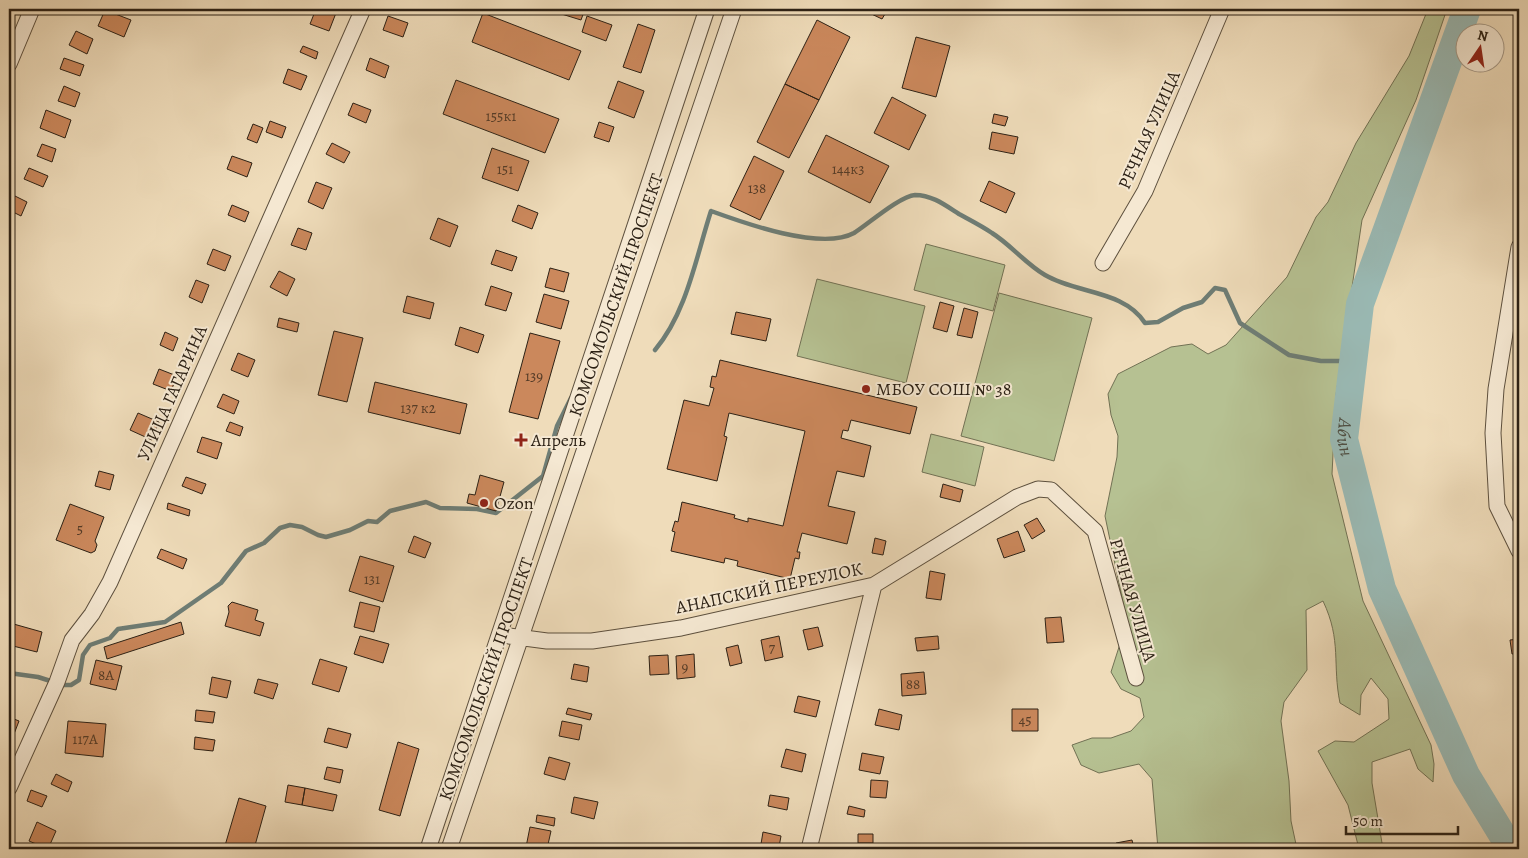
<svg xmlns="http://www.w3.org/2000/svg" width="1528" height="858" font-family="Alegreya,serif">
	<style>
		.green { fill: #b6c192; stroke: #717154 }
		.lines { fill: none; stroke-linecap: round; stroke-linejoin: round }
		.stream { stroke: #6e7d75; stroke-width: 4.5 }
		.river { stroke: #9abab5; stroke-width: 28 }
		.building { fill: #cb885c; stroke: #2c2115 }
		.street-casing { stroke: #5d503e; stroke-width: 17 }
		.street { stroke: #f5e8d2; stroke-width: 15 }
		.poi-dot { fill: #8f2418; stroke: #f5e8d2; stroke-width: 2 }
		.labels { text-anchor: middle; stroke-width: 4; stroke-linejoin: round; paint-order: stroke }
		.number-label { font-size: 15px; fill: #543b27 }
		.street-label { font-size: 18px; fill: #2c2115; stroke: #f5e8d2 }
		.poi-label { font-size: 18px; fill: #2c2115; stroke: #f5e8d2; text-anchor: start }
		.water-label { font-size: 19px; font-style: italic; fill: #4d4f45; stroke: #f5e8d2 }
	</style>
	<rect width="100%" height="100%" fill="#efdcba"/>
	<filter id="stains"><feTurbulence type="fractalNoise" baseFrequency=".004" numOctaves="4"/><feColorMatrix values="0 0 0 0 .2 0 0 0 0 .09 0 0 0 0 .02 0 0 0 .5 -.17"/></filter>
	<radialGradient id="worn" r=".72"><stop offset=".6" stop-color="#630" stop-opacity="0"/><stop offset="1" stop-color="#630" stop-opacity=".3"/></radialGradient>
	<!-- green -->
	<path class="green" d="M1428,9H1447L1416,100L1362,220L1336,395L1332,474L1363,601L1431,745L1434,764L1433,782L1418,769L1410,749L1372,762V783L1383,849H1359L1348,805L1318,751L1335,741L1354,742L1389,719L1388,699L1371,678L1361,695L1360,715L1340,703C1332,664 1342,641 1323,601L1306,610L1307,670L1284,702L1281,721L1289,781L1291,821L1297,849H1158L1152,779L1139,764L1099,773L1081,765L1072,745L1092,738H1111L1131,731L1144,717L1140,698L1121,689L1111,672L1127,622L1105,516L1117,457L1118,436L1111,415L1108,394L1118,374L1171,347L1192,344L1208,354L1226,345L1287,277L1316,217L1328,202L1356,143L1409,56Z
		M926,244L1005,265L993,311L914,290Z
		M817,279L925,306L906,383L797,356Z
		M999,293L1092,318L1054,461L961,436Z
		M931,434L984,447L975,486L922,472Z"/>
	<g class="lines">
		<!-- stream -->
		<path class="stream" d="M655,350C687,312 696,257 711,211C744,223 821,251 854,233C867,225 900,196 915,195C932,195 945,205 959,214C970,220 982,226 992,233C1011,245 1026,264 1045,275C1077,294 1124,290 1145,323L1158,322L1183,308L1202,302L1215,288L1225,290L1240,323L1289,355L1321,361H1353
			M9,673L38,677L63,685H71L79,680L83,655L90,645L110,638L118,629L165,622L221,583L246,551L264,543L280,528L290,525L302,527L318,535L326,537L350,530L368,521L377,522L390,511L426,502L440,508L477,509L496,513L543,476L557,426L571,398"/>
		<!-- river -->
		<path class="river" id="s1" d="M1467,9L1360,304L1344,439L1382,589L1466,775L1511,849"/>
	</g>
	<!-- building -->
	<path class="building" d="M316,9H325L336,13L329,31L310,24Z
		M556,9H585L581,20L555,12Z
		M861,9H888L882,19Z
		M105,10L131,20L124,37L98,26Z
		M483,13L581,51L569,80L472,42Z
		M388,16L408,23L403,37L383,30Z
		M587,16L612,25L606,41L582,32Z
		M817,20L850,37L819,100L785,84Z
		M638,24L655,30L641,73L623,67Z
		M76,31L93,39L87,54L69,45Z
		M916,37L950,46L936,97L902,88Z
		M303,46L318,52L316,59L300,52Z
		M64,58L84,65L80,76L60,69Z
		M370,58L389,66L385,78L366,70Z
		M288,69L307,76L301,90L283,83Z
		M456,80L559,119L545,153L443,114Z
		M618,81L644,91L634,118L608,108Z
		M785,84L819,100L789,158L757,142Z
		M64,86L80,93L75,107L58,101Z
		M892,97L926,115L909,150L874,133Z
		M353,103L371,110L366,123L348,115Z
		M46,110L71,120L65,138L40,128Z
		M994,114L1008,117L1005,126L992,123Z
		M270,121L286,127L282,138L266,132Z
		M599,122L614,127L609,142L594,137Z
		M253,124L263,128L257,143L247,139Z
		M992,132L1018,137L1014,154L989,149Z
		M826,135L889,166L870,203L808,172Z
		M332,143L350,152L344,163L326,154Z
		M42,144L56,149L52,162L37,156Z
		M492,148L529,161L518,191L482,178Z
		M232,156L252,163L247,177L227,169Z
		M754,156L784,171L760,220L730,206Z
		M29,168L48,176L43,187L24,179Z
		M989,181L1015,193L1006,213L980,201Z
		M316,182L332,188L323,209L308,202Z
		M9,193L27,202L21,216L9,210Z
		M232,205L249,212L245,222L228,215Z
		M518,205L538,213L532,229L512,221Z
		M438,218L458,226L450,247L430,239Z
		M298,228L312,233L306,250L291,245Z
		M213,249L231,256L225,271L207,264Z
		M496,250L517,257L512,271L491,264Z
		M550,268L569,273L564,292L545,287Z
		M279,271L295,279L287,296L270,287Z
		M196,280L209,285L202,303L189,297Z
		M491,286L512,293L506,311L485,305Z
		M544,294L569,301L561,329L536,322Z
		M407,296L434,303L430,319L403,312Z
		M940,302L954,306L947,332L933,328Z
		M964,308L978,312L972,338L957,335Z
		M736,312L771,319L766,341L731,334Z
		M279,318L299,323L297,332L277,327Z
		M460,327L484,335L478,353L455,345Z
		M334,331L363,338L347,402L318,395Z
		M165,332L178,338L173,351L160,345Z
		M530,333L560,341L538,419L509,412Z
		M238,353L255,360L248,377L231,370Z
		M720,360L917,407L910,434L851,420L848,431L843,430L841,438L871,446L864,477L837,471L828,506L855,512L847,544L802,533L797,552H800L799,559L795,558L790,579L737,566L738,561L725,558L724,563L671,551L675,532L672,531L675,521L678,522L682,502L735,515L734,518L748,522V518L783,526L805,431L729,413L724,436L727,437L717,481L667,469L684,400L709,406L714,388L710,387L712,376L716,377Z
		M159,369L177,376L171,391L153,384Z
		M375,382L467,404L460,434L368,412Z
		M223,394L239,401L234,414L217,407Z
		M138,413L159,422L152,440L130,430Z
		M230,422L243,427L240,436L226,431Z
		M202,437L222,443L217,459L197,452Z
		M99,471L114,475L110,490L95,486Z
		M480,475L504,482L496,511L467,503L469,494L475,495Z
		M186,477L206,484L202,494L182,486Z
		M943,484L963,490L960,502L940,497Z
		M168,503L190,510L189,516L167,509Z
		M70,504L104,517L95,541L97,545L95,551L91,553L56,540Z
		M1037,518L1045,531L1032,539L1024,525Z
		M1018,531L1025,551L1004,558L997,539Z
		M414,536L431,543L425,558L408,552Z
		M875,538L886,541L883,555L872,553Z
		M161,549L187,559L183,569L157,558Z
		M360,556L394,566L383,602L349,591Z
		M930,571L945,574L941,600L926,598Z
		M232,602L258,610L255,620L264,623L260,636L225,626L229,612L228,606Z
		M360,602L380,607L374,632L354,627Z
		M1061,617L1064,642L1047,643L1045,618Z
		M181,622L184,634L107,659L104,647Z
		M10,623L42,632L37,652L9,645Z
		M818,627L823,646L808,650L803,630Z
		M360,636L389,644L383,663L354,654Z
		M779,636L783,657L765,661L761,640Z
		M938,636L939,649L917,651L915,638Z
		M1519,639V653L1512,654L1510,640Z
		M738,645L742,663L730,666L726,648Z
		M694,654L695,677L677,679L676,656Z
		M668,655L669,674L650,675L649,656Z
		M320,659L347,667L339,692L312,684Z
		M96,660L122,666L116,690L90,684Z
		M574,664L589,667L587,682L571,679Z
		M924,672L926,694L902,696L901,674Z
		M212,677L231,681L227,698L209,694Z
		M258,679L278,684L273,699L254,693Z
		M798,696L820,701L816,717L794,712Z
		M568,708L592,714L590,720L566,714Z
		M879,709L902,715L899,730L875,725Z
		M1012,709H1038V731H1012Z
		M196,710L215,712L213,723L195,721Z
		M9,717L19,721L14,734L9,732Z
		M68,721L106,724L103,757L65,753Z
		M562,721L582,725L579,740L559,736Z
		M328,728L351,734L347,748L324,742Z
		M195,737L215,740L213,751L194,749Z
		M398,742L419,749L400,816L379,810Z
		M786,749L806,754L802,772L781,767Z
		M862,753L884,757L880,774L859,770Z
		M549,757L570,763L565,780L544,774Z
		M327,767L343,770L340,783L324,779Z
		M56,774L72,782L68,792L51,784Z
		M871,780L888,781L886,798L870,797Z
		M288,785L305,788L302,805L285,802Z
		M305,788L337,795L333,811L302,805Z
		M31,790L47,796L42,807L27,801Z
		M770,795L789,798L787,810L768,806Z
		M574,797L598,802L594,819L571,813Z
		M239,798L266,806L254,849H224Z
		M849,806L865,810L864,817L847,814Z
		M537,815L555,818L554,826L536,822Z
		M37,822L56,831L48,849L29,841Z
		M530,827L551,831L547,849L526,847Z
		M763,832L781,836L779,847L761,844Z
		M858,834H873V843H858Z
		M1132,840L1134,849H1117L1116,843Z"/>
	<g class="lines">
		<!-- street casing -->
		<g class="street-casing">
			<path id="street" d="M9,64L32,9
				M1519,247L1496,389L1493,433L1497,506L1519,551
				M1103,263L1145,191L1222,9
				M509,636L547,641H592L681,628L874,585L1017,497L1038,489L1051,490L1095,531L1136,678
				M9,788L57,682L72,640L92,614L110,582L363,9
				M428,849L707,9
				M449,849L734,9
				M809,849L874,585"/>
		</g>
		<!-- street -->
		<use href="#street" class="street"/>
	</g>
	<!-- markers -->
	<g class="poi-dot">
		<circle cx="866" cy="389" r="5"/>
		<path d="M518.5 432.5h5v5h5v5h-5v5h-5v-5h-5v-5h5z"/>
		<circle cx="484" cy="503" r="5"/>
	</g>
	<g class="labels">
		<!-- number labels -->
		<g class="number-label">
			<text x="501" y="121">155к1</text>
			<text x="505" y="174">151</text>
			<text x="848" y="174">144к3</text>
			<text x="757" y="193">138</text>
			<text x="534" y="381">139</text>
			<text x="418" y="413">137 к2</text>
			<text x="80" y="534">5</text>
			<text x="372" y="584">131</text>
			<text x="772" y="653">7</text>
			<text x="685" y="672">9</text>
			<text x="106" y="680">8А</text>
			<text x="913" y="689">88</text>
			<text x="1025" y="725">45</text>
			<text x="85" y="744">117А</text>
		</g>
		<!-- street labels -->
		<g class="street-label">
			<text transform="translate(1149 130) rotate(-66)" y="6">РЕЧНАЯ УЛИЦА</text>
			<text transform="translate(616 295) rotate(-71)" y="6">КОМСОМОЛЬСКИЙ ПРОСПЕКТ</text>
			<text transform="translate(172 393) rotate(-66)" y="6">УЛИЦА ГАГАРИНА</text>
			<text transform="translate(769 588) rotate(-12)" y="6">АНАПСКИЙ ПЕРЕУЛОК</text>
			<text transform="translate(1133 600) rotate(74)" y="6">РЕЧНАЯ УЛИЦА</text>
			<text transform="translate(486 679) rotate(-71)" y="6">КОМСОМОЛЬСКИЙ ПРОСПЕКТ</text>
		</g>
		<!-- poi labels -->
		<g class="poi-label">
			<text x="876" y="395">МБОУ СОШ № 38</text>
			<text x="531" y="446">Апрель</text>
			<text x="494" y="509">Ozon</text>
		</g>
		<!-- water labels -->
		<g class="water-label">
			<text dy="7" stroke="none"><textPath href="#s1" startOffset="448">Абин</textPath></text>
		</g>
	</g>
	<!-- margin -->
	<rect width="1528" height="858" fill="none" stroke="#efdcba" stroke-width="30"/>
	<rect x="10" y="10" width="1508" height="838" fill="none" stroke="#2c2115" stroke-width="2.5"/>
	<rect x="15" y="15" width="1498" height="828" fill="none" stroke="#2c2115"/>
	<!-- north arrow -->
	<g transform="translate(1480 48) rotate(13)"><circle r="24" fill="#f5e8d2" stroke="#a59886"/>
	<path d="M0-4L9 19L0 12L-9 19Z" fill="#8f2418"/>
	<text y="-8" font-size="14" font-weight="bold" text-anchor="middle" fill="#2c2115">N</text>
	</g>
	<!-- scale -->
	<path d="M1346 826v8h112v-8" fill="none" stroke="#2c2115" stroke-width="2.5"/>
	<text x="1353" y="826" font-size="15" fill="#2c2115" stroke="#f5e8d2" stroke-width="4" paint-order="stroke">50 m</text>
	<rect width="100%" height="100%" filter="url(#stains)"/>
	<rect width="100%" height="100%" fill="url(#worn)"/>
</svg>
